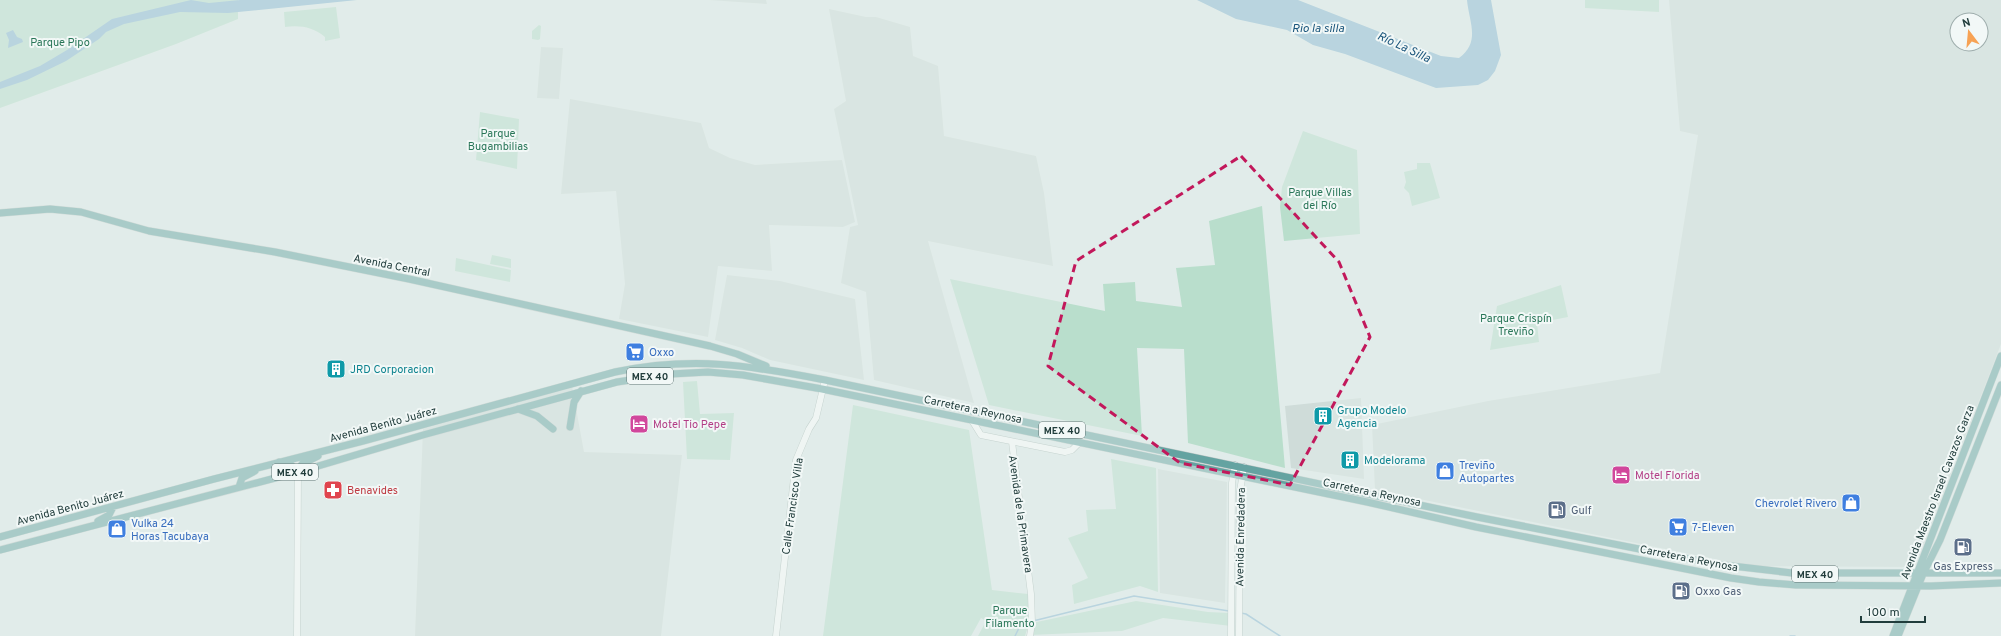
<svg xmlns="http://www.w3.org/2000/svg" width="2001" height="636" font-family="Overpass,sans-serif">
	<style>
		.built { fill: #cfdcd9; fill-rule: evenodd }
		.green { fill: #b9decc }
		.water { fill: #87b6d3 }
		.lines { fill: none; stroke-linecap: round; stroke-linejoin: round }
		.stream { stroke: #87b6d3; stroke-width: 1.5 }
		.minor-casing { stroke: #a4b4b2; stroke-width: 7 }
		.major-casing { stroke: #c1c9c8; stroke-width: 8 }
		.minor { stroke: #fff; stroke-width: 6 }
		.major { stroke: #64a3a1; stroke-width: 7 }
		.marked { fill: none; stroke: #c2185b; stroke-width: 3; stroke-dasharray: 8 5; stroke-linejoin: round }
		.labels { text-anchor: middle; stroke-width: 4; stroke-linejoin: round; paint-order: stroke }
		.shield { fill: #f2f8f7; stroke: #607574; stroke-width: 1 }
		.shield-label { font-size: 10px; font-weight: bold; fill: #213d3c }
		.park-label { font-size: 11px; fill: #297658; stroke: #f2f8f7 }
		.street-label { font-size: 11px; fill: #213d3c; stroke: #f2f8f7 }
		.shop-label { font-size: 11px; fill: #366cbe; stroke: #f2f8f7; text-anchor: start }
		.culture-label { font-size: 11px; fill: #0d838f; stroke: #f2f8f7; text-anchor: start }
		.hotel-label { font-size: 11px; fill: #b23c85; stroke: #f2f8f7; text-anchor: start }
		.health-label { font-size: 11px; fill: #be3a42; stroke: #f2f8f7; text-anchor: start }
		.service-label { font-size: 11px; fill: #4e5e75; stroke: #f2f8f7; text-anchor: start }
		.water-label { font-size: 12px; font-style: italic; fill: #19547b; stroke: #f2f8f7 }
	</style>
	<rect width="100%" height="100%" fill="#e1ecea"/>
	<!-- built -->
	<path class="built" d="M706,0H766L767,4L709,0Z
		M1669,0H2001V344L1915,567L1749,566L1375,490L1372,425L1488,401L1660,373L1698,135L1680,131ZM1957,20H1981V44H1957Z
		M829,9L866,17H876L910,27L913,56L938,66L944,136L1036,156L1044,193L1053,266L928,241L974,403L874,380L866,292L841,283L850,227L858,225L834,109L846,101Z
		M541,47L563,48L559,99L537,98Z
		M570,99L701,123L709,148L730,158L755,165L842,160L855,222L843,227L769,225L772,271L718,266L708,337L619,319L625,284L616,191L561,194Z
		M727,275L780,281L855,299L864,380L770,360L742,348L715,340Z
		M572,386L584,452L682,455L661,636H415L423,429Z
		M1361,398L1364,479L1291,468L1285,406Z
		M1158,469L1227,482L1225,603L1160,593Z"/>
	<!-- green -->
	<path class="green" d="M0,0H238V19L176,44L0,108Z
		M1585,0H1659V12L1585,8Z
		M336,7L340,38L325,41V37C313,27 300,25 285,27L284,12Z
		M539,25L541,26L540,39L538,40L532,39V31Z
		M480,112L519,119L517,169L476,160Z
		M1303,131L1357,150L1360,234L1284,241L1280,207L1282,187Z
		M1417,163H1430L1440,198L1412,206L1409,193L1404,188L1406,182L1404,172L1417,169Z
		M1262,206L1285,468L1188,443L1184,349L1137,348L1142,436L989,405L950,279L1105,311L1103,284L1135,282L1136,301L1182,307L1176,268L1215,265L1209,221Z
		M492,255L511,259V268L490,264Z
		M456,258L511,270L510,282L455,271Z
		M1561,285L1568,317L1537,323L1539,342L1490,350L1497,306Z
		M697,381L700,414L734,413L730,460L687,459L683,382Z
		M853,405L969,430L992,590L1028,594L1030,620L1025,636H978L986,621L981,618L971,636H823Z
		M1111,459L1156,468L1158,592L1140,586L1074,604L1072,585L1088,578L1068,538L1088,531L1086,510L1116,509Z
		M1136,601L1208,612L1230,613L1231,626L1163,618L1122,631L1030,635L1032,623Z"/>
	<!-- water -->
	<path class="water" d="M191,0L209,3L240,0H357L228,13L180,12L124,24L106,32L99,39L66,61L27,80L0,89V82L40,66L67,50L112,19Z
		M1197,0H1298L1441,56L1459,58C1481,42 1469,22 1467,0H1491L1501,55L1495,71L1488,80L1478,85L1436,88L1345,54L1313,45L1287,30L1236,19Z
		M13,30L17,37L22,39L23,42L8,48L9,40L6,33Z"/>
	<g class="lines">
		<!-- stream -->
		<path class="stream" d="M1241,613L1246,614L1280,636
			M1033,621L1134,596L1229,611
			M1015,636L1021,624L1030,622
			M1790,636H1795"/>
		<!-- minor casing -->
		<g class="minor-casing">
			<path id="minor" d="M971,419L981,435L1065,452L1072,450L1079,443
				M1012,442L1031,594L1032,623L1030,636
				M297,636L298,472
				M776,636L796,460L809,429L816,418L825,380
				M1231,636L1232,483L1235,465
				M1239,636L1240,491L1244,467"/>
		</g>
		<!-- major casing -->
		<g class="major-casing">
			<path id="major" d="M0,213L50,209L81,212L149,231L275,252L409,279L710,346L737,354L766,366
				M518,409L537,416L553,429
				M570,427L574,402L581,391
				M279,462L291,465L298,472L302,464L318,456
				M239,487L242,478L255,471
				M98,521L109,515L113,507
				M0,537L214,479L363,441L615,372C693,356 748,365 825,380L1477,517L1715,564L1792,573H2001
				M0,550L298,472L423,435L617,382L671,374L708,372L743,375L822,389L1367,502L1476,527L1731,578L1759,582L1796,585L1931,586L2001,583
				M1893,636L2001,356
				M1898,636L1923,574L1940,540L2001,385"/>
		</g>
		<!-- minor -->
		<use href="#minor" class="minor"/>
		<!-- major -->
		<use href="#major" class="major"/>
	</g>
	<!-- marked area -->
	<path d="M0 0H2001V636H0ZM1241,156L1339,262L1370,337L1290,485L1180,463L1048,366L1076,261Z" fill="#e1ecea" fill-opacity=".55" fill-rule="evenodd"/>
	<path class="marked" d="M1241,156L1339,262L1370,337L1290,485L1180,463L1048,366L1076,261Z"/>
	<!-- icons -->
	<defs>
		<g id="supermarket-square" transform="scale(1)"><rect x="-9" y="-9" width="18" height="18" rx="4" fill="#3f7fe0" stroke="#f2f8f7"/><path d="M-6-5.5h2.5l.6 2H6L4.5 2H-2.5L-4.4-4H-6ZM-1.5 3.2a1.3 1.3 0 1 0 .1 0ZM3 3.2a1.3 1.3 0 1 0 .1 0Z" fill="#fff"/></g>
		<g id="building-square" transform="scale(1)"><rect x="-9" y="-9" width="18" height="18" rx="4" fill="#0f9aa8" stroke="#f2f8f7"/><path d="M-4-6H4V6H1V3H-1V6H-4ZM-2.5-4.3h1.7v1.8h-1.7ZM.8-4.3h1.7v1.8H.8ZM-2.5-1h1.7V.8h-1.7ZM.8-1h1.7V.8H.8Z" fill="#fff"/></g>
		<g id="hotel-square" transform="scale(1)"><rect x="-9" y="-9" width="18" height="18" rx="4" fill="#d1479c" stroke="#f2f8f7"/><path d="M-6-4.5h1.5V1H6V5H4.5V3h-9V5H-6ZM-4 0a1.8 1.8 0 1 1 3.6 0ZM.5 0V-2.5h3Q6-2.5 6 0Z" fill="#fff"/></g>
		<g id="shop-square" transform="scale(1)"><rect x="-9" y="-9" width="18" height="18" rx="4" fill="#3f7fe0" stroke="#f2f8f7"/><path d="M-5-2.5h2.3a2.7 3.5 0 0 1 5.4 0H5L5.5 6h-11ZM-1.5-2.5h3a1.5 2.3 0 0 0-3 0Z" fill="#fff"/></g>
		<g id="pharmacy-square" transform="scale(1)"><rect x="-9" y="-9" width="18" height="18" rx="4" fill="#e0444e" stroke="#f2f8f7"/><path d="M-2-6h4v4h4v4h-4v4h-4v-4h-4v-4h4Z" fill="#fff"/></g>
		<g id="fuel-square" transform="scale(1)"><rect x="-9" y="-9" width="18" height="18" rx="4" fill="#5c6f8a" stroke="#f2f8f7"/><path d="M-5.5-6h7V0h2V4h1.3V-2.5L3-4.5l.8-.8L6-3V5H2.5V1h-1V6h-7ZM-4.2-4.7v3.2H.2V-4.7Z" fill="#fff"/></g>
	</defs>
	<g fill-rule="evenodd">
		<use href="#supermarket-square" x="635" y="352"/>
		<use href="#building-square" x="336" y="369"/>
		<use href="#building-square" x="1323" y="416"/>
		<use href="#hotel-square" x="639" y="424"/>
		<use href="#building-square" x="1350" y="460"/>
		<use href="#shop-square" x="1445" y="471"/>
		<use href="#hotel-square" x="1621" y="475"/>
		<use href="#pharmacy-square" x="333" y="490"/>
		<use href="#shop-square" x="1851" y="503"/>
		<use href="#fuel-square" x="1557" y="510"/>
		<use href="#supermarket-square" x="1678" y="527"/>
		<use href="#shop-square" x="117" y="529"/>
		<use href="#fuel-square" x="1963" y="547"/>
		<use href="#fuel-square" x="1681" y="591"/>
	</g>
	<g class="labels">
		<!-- shield labels -->
		<g class="shield">
			<rect x="627" y="368" width="46" height="16" rx="3"/>
			<rect x="1039" y="422" width="46" height="16" rx="3"/>
			<rect x="272" y="464" width="46" height="16" rx="3"/>
			<rect x="1792" y="566" width="46" height="16" rx="3"/>
		</g>
		<g class="shield-label">
			<text x="650" y="380">MEX 40</text>
			<text x="1062" y="434">MEX 40</text>
			<text x="295" y="476">MEX 40</text>
			<text x="1815" y="578">MEX 40</text>
		</g>
		<!-- park labels -->
		<g class="park-label">
			<text x="60" y="46">Parque Pipo</text>
			<text x="498" y="137">Parque<tspan x="498" dy="13">Bugambilias</tspan></text>
			<text x="1320" y="196">Parque Villas<tspan x="1320" dy="13">del Río</tspan></text>
			<text x="1516" y="322">Parque Crispín<tspan x="1516" dy="13">Treviño</tspan></text>
			<text x="1010" y="614">Parque<tspan x="1010" dy="13">Filamento</tspan></text>
		</g>
		<!-- street labels -->
		<g class="street-label">
			<text transform="translate(392 265) rotate(11)" y="4">Avenida Central</text>
			<text transform="translate(973 409) rotate(12)" y="4">Carretera a Reynosa</text>
			<text transform="translate(383 424) rotate(-15)" y="4">Avenida Benito Juárez</text>
			<text transform="translate(1372 492) rotate(12)" y="4">Carretera a Reynosa</text>
			<text transform="translate(1937 492) rotate(-69)" y="4">Avenida Maestro Israel Cavazos Garza</text>
			<text transform="translate(792 506) rotate(-82)" y="4">Calle Francisco Villa</text>
			<text transform="translate(70 507) rotate(-15)" y="4">Avenida Benito Juárez</text>
			<text transform="translate(1021 514) rotate(82)" y="4">Avenida de la Primavera</text>
			<text transform="translate(1240 537) rotate(-89)" y="4">Avenida Enredadera</text>
			<text transform="translate(1689 558) rotate(11)" y="4">Carretera a Reynosa</text>
		</g>
		<!-- shop labels -->
		<g class="shop-label">
			<text x="649" y="356">Oxxo</text>
			<text x="1459" y="469">Treviño<tspan x="1459" dy="13">Autopartes</tspan></text>
			<text x="1837" y="507" text-anchor="end">Chevrolet Rivero</text>
			<text x="131" y="527">Vulka 24<tspan x="131" dy="13">Horas Tacubaya</tspan></text>
			<text x="1692" y="531">7-Eleven</text>
		</g>
		<!-- culture labels -->
		<g class="culture-label">
			<text x="350" y="373">JRD Corporacion</text>
			<text x="1337" y="414">Grupo Modelo<tspan x="1337" dy="13">Agencia</tspan></text>
			<text x="1364" y="464">Modelorama</text>
		</g>
		<!-- hotel labels -->
		<g class="hotel-label">
			<text x="653" y="428">Motel Tio Pepe</text>
			<text x="1635" y="479">Motel Florida</text>
		</g>
		<!-- health labels -->
		<g class="health-label">
			<text x="347" y="494">Benavides</text>
		</g>
		<!-- service labels -->
		<g class="service-label">
			<text x="1571" y="514">Gulf</text>
			<text x="1963" y="570" text-anchor="middle">Gas Express</text>
			<text x="1695" y="595">Oxxo Gas</text>
		</g>
		<!-- water labels -->
		<g class="water-label">
			<text x="1318" y="32">Rio la silla</text>
			<text transform="translate(1404 47) rotate(25)" y="4">Río La Silla</text>
		</g>
	</g>
	<!-- north arrow -->
	<g transform="translate(1969 32) rotate(344)"><circle r="19" fill="#f2f8f7" stroke="#9eadac"/>
	<path d="M0-3L7 15L0 10L-7 15Z" fill="#f7a254"/>
	<text y="-6" font-size="11" font-weight="bold" text-anchor="middle" fill="#213d3c">N</text>
	</g>
	<!-- scale -->
	<path d="M1861 616v6h64v-6" fill="none" stroke="#213d3c" stroke-width="2"/>
	<text x="1867" y="616" font-size="12" fill="#213d3c" stroke="#f2f8f7" stroke-width="3" paint-order="stroke">100 m</text>
</svg>
